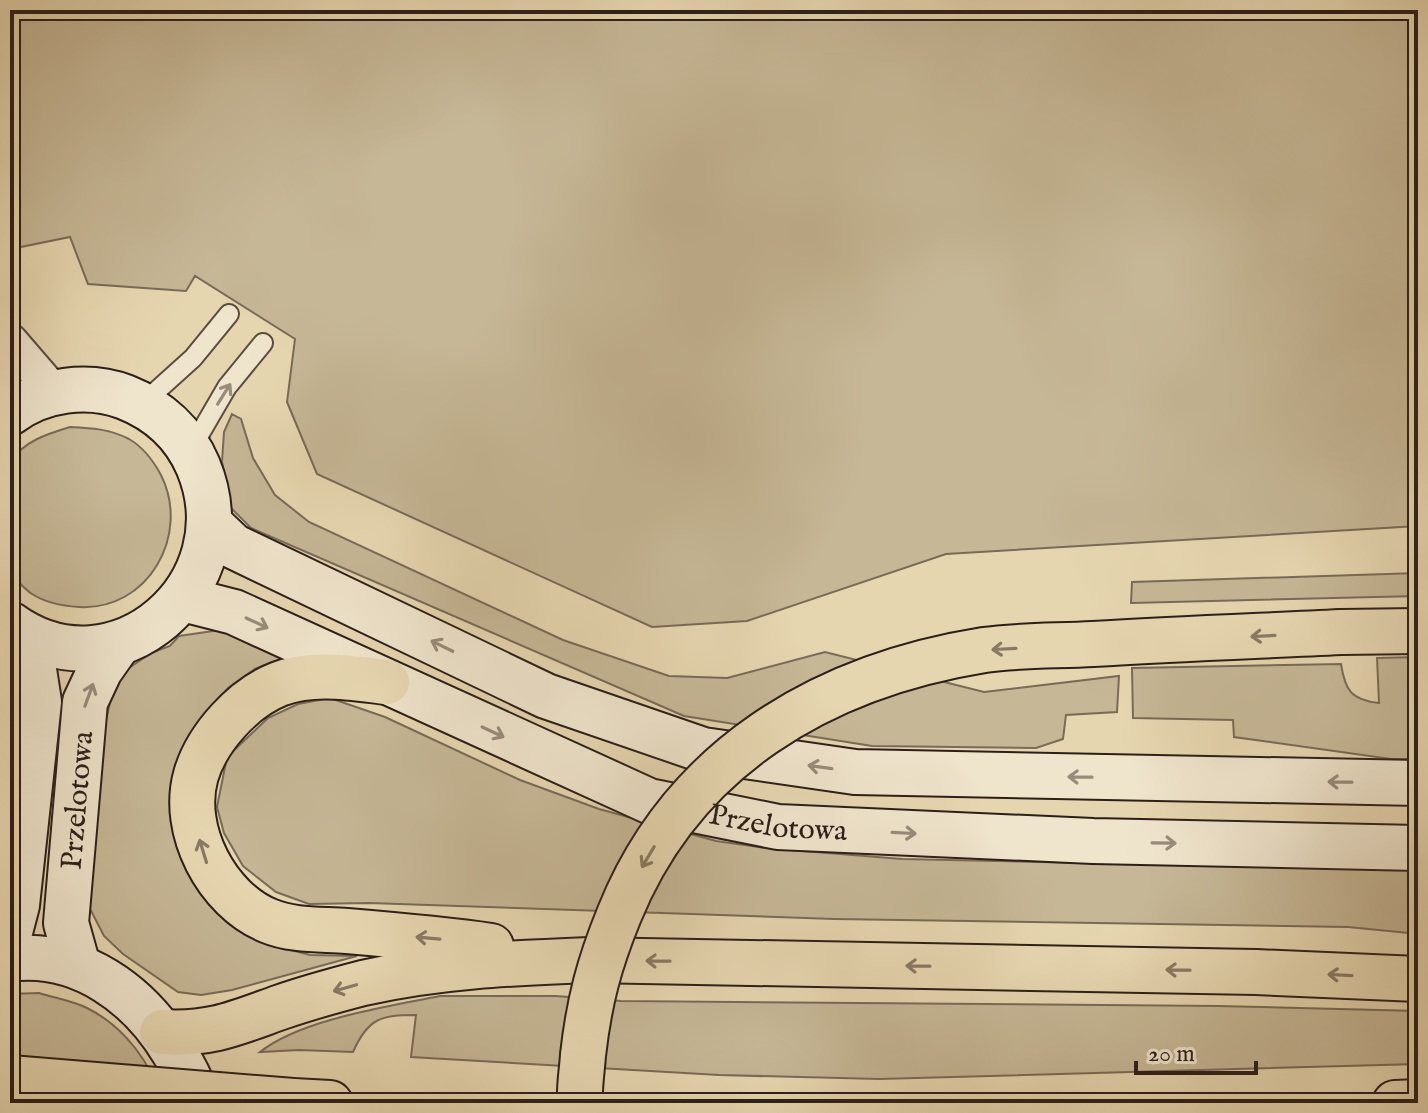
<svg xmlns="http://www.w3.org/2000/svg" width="1428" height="1113" font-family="'IM FELL English',serif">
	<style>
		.green { fill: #c6b796; stroke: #786b58; stroke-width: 2 }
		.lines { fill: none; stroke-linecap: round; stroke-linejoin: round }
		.lane-casing { stroke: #5a4d3f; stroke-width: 22 }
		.street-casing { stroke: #5a4d3f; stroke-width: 38 }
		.secondary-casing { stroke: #2b1f19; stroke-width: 48 }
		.highway-casing { stroke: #2b1f19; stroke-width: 48 }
		.lane { stroke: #efe4cc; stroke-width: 18 }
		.street { stroke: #efe4cc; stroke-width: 34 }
		.secondary { stroke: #efe4cc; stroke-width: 44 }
		.highway { stroke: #e6d6b0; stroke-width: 44 }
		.highway-bridge-casing { stroke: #2b1f19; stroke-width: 48; stroke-linecap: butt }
		.highway-bridge { stroke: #e6d6b0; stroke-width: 44 }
		.oneway { stroke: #978b7b }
		.oneway2 { stroke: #887a64 }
		.labels { text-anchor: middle; stroke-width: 8; stroke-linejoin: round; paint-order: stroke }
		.street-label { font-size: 30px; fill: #2b1f19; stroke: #efe4cc }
	</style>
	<rect width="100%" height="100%" fill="#e6d6b0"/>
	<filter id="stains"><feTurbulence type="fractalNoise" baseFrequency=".0025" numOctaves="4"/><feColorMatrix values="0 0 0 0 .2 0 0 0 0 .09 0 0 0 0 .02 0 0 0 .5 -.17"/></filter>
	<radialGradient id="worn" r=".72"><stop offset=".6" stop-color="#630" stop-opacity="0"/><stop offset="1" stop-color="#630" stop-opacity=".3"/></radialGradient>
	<!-- green -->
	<path class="green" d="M10,10H1418V526L946,554L747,621L652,627L317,474L287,402L295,339L195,276L186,291L88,284L70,237L21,247L10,259Z
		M232,414L241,419L253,458L275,495L309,522L563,640L669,676L727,678L825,652L984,692L1119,676L1117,712L1066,715L1063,739L1036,748L872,746L684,716L251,528L231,508L222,462L224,432Z
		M70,427C91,428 110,429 129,439C143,447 154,462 161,475C191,535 148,611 79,607C63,606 46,603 32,594C24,589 17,580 10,573V462C24,441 47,434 70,427Z
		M1418,573V596L1131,603L1132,582Z
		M227,629L291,655L255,669L228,688L205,715L192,874L210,903L230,923L276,946L310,955L357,956L232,990L201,995L178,992L123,954L104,936L87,903L102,740L111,697L117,681L126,670L151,653L170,646L179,636Z
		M1418,657V759H1391L1234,737L1233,720L1133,718L1132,668L1341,664C1345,690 1351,700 1379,703L1377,658Z
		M10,669L20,696L10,830Z
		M330,698L385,717L520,780L599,809L716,841L765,848L902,859L1418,870V934L1348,927L834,919L369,903L309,904L276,892L243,866L224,833L217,807L227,757L268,718L298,704Z
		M39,993C55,998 73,1001 87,1008C125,1027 152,1064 163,1103H10V994Z
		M440,996H556L621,1001L1218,1006L1418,1011V1064L879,1079L719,1075L411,1057L416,1015C381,1015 368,1018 353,1052L299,1050L260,1052C302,1019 387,1007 440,996Z"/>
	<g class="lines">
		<!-- lane casing -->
		<g class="lane-casing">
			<path id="lane" d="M142,404L193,358L229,314
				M191,449L227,387L263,343"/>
		</g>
		<!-- street casing -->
		<g class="street-casing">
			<path id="street" d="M10,341L54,392"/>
		</g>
		<!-- secondary casing -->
		<g class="secondary-casing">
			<g id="secondary">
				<path d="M10,413C42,389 88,383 125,397C158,410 184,433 198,466C248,585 115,700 10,624"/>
				<path d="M211,525L233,546L546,696L703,750L855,772L1418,783"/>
				<path id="s1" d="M183,599L234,612L649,801L778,827L1093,841L1418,848"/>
				<path d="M10,932L17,905L39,702L34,670L22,633"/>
				<path d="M10,959C80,950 140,995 174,1052C185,1069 193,1083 197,1103"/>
				<path id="s2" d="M78,966L66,923L85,702L100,670L119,643"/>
			</g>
		</g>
		<!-- highway casing -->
		<g class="highway-casing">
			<path id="highway" d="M1341,632L1418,631
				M387,682C352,678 313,671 279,684C243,698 207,738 196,775C180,830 217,900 269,921C293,931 321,929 347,931C395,935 443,939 491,946
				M162,1032C211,1035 236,1023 281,1007C307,998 336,990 363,983C438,966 512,963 589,960L1256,972L1418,979
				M293,1101L330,1103
				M1395,1103L1418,1102"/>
		</g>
		<!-- lane -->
		<use href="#lane" class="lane"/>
		<!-- street -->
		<use href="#street" class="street"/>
		<!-- secondary -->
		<use href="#secondary" class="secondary"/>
		<!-- highway -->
		<use href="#highway" class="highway"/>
		<!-- highway-bridge casing -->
		<g class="highway-bridge-casing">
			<path id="highway-bridge" d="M10,1078L293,1101
				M580,1103C579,1087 582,1071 583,1055C589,1002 599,964 619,915C682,758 822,676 984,650C1019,645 1057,646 1093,644C1176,639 1258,636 1341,632"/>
		</g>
		<!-- highway-bridge -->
		<use href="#highway-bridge" class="highway-bridge"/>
	</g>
	<!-- one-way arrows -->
	<defs><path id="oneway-shaft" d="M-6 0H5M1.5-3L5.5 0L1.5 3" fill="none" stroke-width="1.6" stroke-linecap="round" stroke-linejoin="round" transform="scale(2)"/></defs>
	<g class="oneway">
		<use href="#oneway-shaft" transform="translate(224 394) rotate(-58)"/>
		<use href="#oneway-shaft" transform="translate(257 623) rotate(25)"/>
		<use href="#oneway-shaft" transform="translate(442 646) rotate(-154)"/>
		<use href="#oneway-shaft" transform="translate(89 695) rotate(-70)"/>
		<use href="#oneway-shaft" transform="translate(493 732) rotate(25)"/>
		<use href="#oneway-shaft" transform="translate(820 767) rotate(-172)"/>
		<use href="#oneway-shaft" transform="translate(1080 777) rotate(-179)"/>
		<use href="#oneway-shaft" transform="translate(1340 782) rotate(-179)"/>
		<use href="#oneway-shaft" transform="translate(904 833) rotate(3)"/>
		<use href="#oneway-shaft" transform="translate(1164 843) rotate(1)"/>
	</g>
	<g class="oneway2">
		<use href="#oneway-shaft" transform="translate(1263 636) rotate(177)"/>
		<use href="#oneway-shaft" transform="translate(1004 649) rotate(177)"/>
		<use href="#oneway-shaft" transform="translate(203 851) rotate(-107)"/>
		<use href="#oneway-shaft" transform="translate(648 857) rotate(121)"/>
		<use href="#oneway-shaft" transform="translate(428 938) rotate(-175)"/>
		<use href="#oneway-shaft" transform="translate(658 961) rotate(-179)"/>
		<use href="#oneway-shaft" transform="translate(918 966) rotate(-179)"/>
		<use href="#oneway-shaft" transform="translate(1178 970) rotate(-179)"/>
		<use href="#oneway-shaft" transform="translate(1340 975) rotate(-177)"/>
		<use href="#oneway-shaft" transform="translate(345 988) rotate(164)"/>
	</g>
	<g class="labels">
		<!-- street labels -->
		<g class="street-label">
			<text dy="10" stroke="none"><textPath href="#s2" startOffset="168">Przelotowa</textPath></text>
			<text dy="10" stroke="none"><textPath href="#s1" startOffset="640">Przelotowa</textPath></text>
		</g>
	</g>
	<!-- margin -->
	<rect width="1428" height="1113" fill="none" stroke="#e6d6b0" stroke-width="40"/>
	<rect x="12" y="12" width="1404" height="1089" fill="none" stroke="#2b1f19" stroke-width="4"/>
	<rect x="20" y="20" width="1388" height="1073" fill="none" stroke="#2b1f19" stroke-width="2"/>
	<!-- scale -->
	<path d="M1136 1061v12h120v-12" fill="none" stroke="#2b1f19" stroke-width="4"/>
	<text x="1148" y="1061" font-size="24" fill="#2b1f19" stroke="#efe4cc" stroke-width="6" paint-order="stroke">20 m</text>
	<rect width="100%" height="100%" filter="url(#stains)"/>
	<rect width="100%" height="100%" fill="url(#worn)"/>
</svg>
